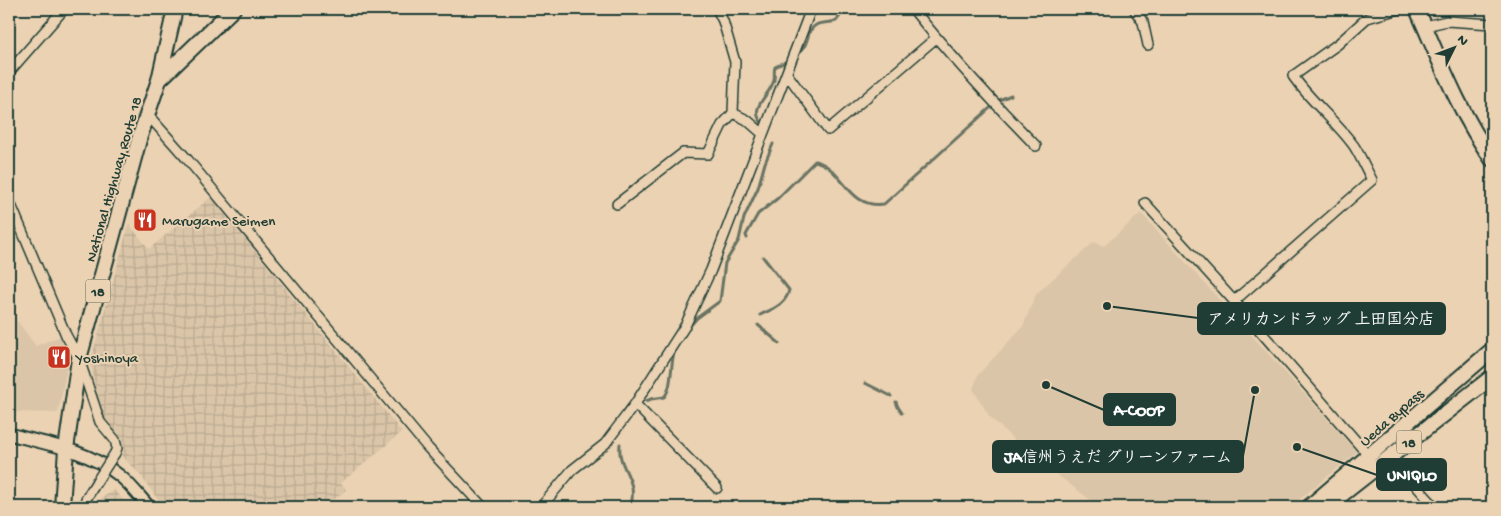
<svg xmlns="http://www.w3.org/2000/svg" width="1501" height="516" font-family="'Gochi Hand','Klee One',sans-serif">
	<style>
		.built { fill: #dac5a8 }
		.industrial { fill: url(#industrial-grid) }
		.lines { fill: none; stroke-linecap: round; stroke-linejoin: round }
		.stream { stroke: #697362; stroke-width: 3 }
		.minor-casing { stroke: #1f3d34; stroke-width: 12 }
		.tertiary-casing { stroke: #1f3d34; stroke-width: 15 }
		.primary-casing { stroke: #1f3d34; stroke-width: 18 }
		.trunk-casing { stroke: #1f3d34; stroke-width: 18 }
		.minor { stroke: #ebd2b3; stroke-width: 9 }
		.tertiary { stroke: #ebd2b3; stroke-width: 11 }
		.primary { stroke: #ebd2b3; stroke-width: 14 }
		.trunk { stroke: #ebd2b3; stroke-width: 14 }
		.minor-bridge-casing { stroke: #1f3d34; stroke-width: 12; stroke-linecap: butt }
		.minor-bridge { stroke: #ebd2b3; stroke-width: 9 }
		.labels { text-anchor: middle; stroke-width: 4; stroke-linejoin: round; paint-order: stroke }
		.shield { fill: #ebd2b3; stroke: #5c6a5a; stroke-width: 1 }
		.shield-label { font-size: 14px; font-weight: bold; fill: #1f3d34 }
		.street-label { font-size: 15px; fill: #1f3d34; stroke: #ebd2b3 }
		.poi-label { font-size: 15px; fill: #1f3d34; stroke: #ebd2b3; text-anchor: start }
		.leader { fill: none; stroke: #1f3d34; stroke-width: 2 }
		.callout-dot { fill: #1f3d34; stroke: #ebd2b3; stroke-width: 2 }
		.callout { fill: #1f3d34; stroke: #1f3d34; stroke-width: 2 }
		.callout-label { font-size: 16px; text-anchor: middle; font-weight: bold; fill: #fff }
	</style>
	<defs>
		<pattern id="industrial-grid" width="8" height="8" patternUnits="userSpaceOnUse" patternTransform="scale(1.25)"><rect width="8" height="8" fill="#dac5a8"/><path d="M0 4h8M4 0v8" fill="none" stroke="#bbaa91"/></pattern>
	</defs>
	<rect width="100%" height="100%" fill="#ebd2b3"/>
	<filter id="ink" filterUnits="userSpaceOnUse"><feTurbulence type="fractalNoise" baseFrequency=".02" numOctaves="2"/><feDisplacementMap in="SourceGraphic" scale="10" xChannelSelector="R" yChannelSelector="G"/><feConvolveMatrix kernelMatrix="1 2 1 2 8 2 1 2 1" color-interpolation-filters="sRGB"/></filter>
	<g filter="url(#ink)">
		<!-- built -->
		<path class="built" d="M1141,213L1357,452L1290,507H1100L1027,452L989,416L973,389L978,375L1023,326L1036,294L1094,242L1104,246Z
			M9,310L36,346L63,335L70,352L58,413L16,412L15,417L9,416Z"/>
		<!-- industrial -->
		<path class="industrial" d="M211,197L402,432L341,483L346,490L325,507H163L141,476L122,456L124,448L121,437L103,420L90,363L129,224L149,249Z
			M114,490L130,507H90V506Z"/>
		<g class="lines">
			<!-- stream -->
			<path class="stream" d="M816,13L822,9
				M799,53C810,45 805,31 816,25C821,22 830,23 836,21L845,9
				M997,101L1011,95
				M762,123C749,108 767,98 773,83C776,78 773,72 775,67L787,61
				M747,238L746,235L758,214L778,198L815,161C844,168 847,209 884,204L990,108
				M760,315C772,309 786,305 789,290L763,257
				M758,325L779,343
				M689,327L697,318L720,301L725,263L739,240L744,218L758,188L765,163L773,144
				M865,383L891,396
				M646,401L651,399L664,397C673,388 670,362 675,349
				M896,402L898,407L902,413
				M620,444C618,463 628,470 632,487C633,493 632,501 631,507"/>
			<!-- minor casing -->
			<g class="minor-casing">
				<path id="minor" d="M717,9L723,21L735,62L733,113L747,120L763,134
					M913,9C951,57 993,102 1036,146
					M1134,9L1143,22L1148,45
					M1425,26L1447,21L1492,24
					M9,72L64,9
					M787,74L828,130L936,38
					M147,114L188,160L428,448L483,507
					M9,200L66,335L79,359L100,422L115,440L117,448L115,453
					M1145,203L1234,301L1369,456
					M617,204L683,153L708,154L722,125L733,113
					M1234,301L1372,180C1366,169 1361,157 1354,146C1336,121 1311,102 1293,76L1338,44L1367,18L1399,9
					M635,404L717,488
					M1390,456L1435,507
					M85,507L86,499L97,481
					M541,507L572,470L605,444L635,404L685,326L711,270L811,9"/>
			</g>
			<!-- tertiary casing -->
			<g class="tertiary-casing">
				<path id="tertiary" d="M9,434C47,444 88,450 120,476C131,485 140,497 149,507"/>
			</g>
			<!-- primary casing -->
			<g class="primary-casing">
				<path id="primary" d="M1417,9C1440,61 1459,112 1492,159"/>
			</g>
			<!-- trunk casing -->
			<g class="trunk-casing">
				<path id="trunk" d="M159,80L233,9
					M62,507L66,449L79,359L140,136L159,80L175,9
					M1309,507L1492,350
					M1326,507L1492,377"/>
			</g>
			<!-- minor -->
			<use href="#minor" class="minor"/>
			<!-- tertiary -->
			<use href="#tertiary" class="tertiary"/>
			<!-- primary -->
			<use href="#primary" class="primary"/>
			<!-- trunk -->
			<use href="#trunk" class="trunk"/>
			<!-- minor-bridge casing -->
			<g class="minor-bridge-casing">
				<path id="minor-bridge" d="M97,481L115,453"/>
			</g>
			<!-- minor-bridge -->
			<use href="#minor-bridge" class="minor-bridge"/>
		</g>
	</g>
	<!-- icons -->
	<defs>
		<g id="restaurant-square" transform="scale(1.25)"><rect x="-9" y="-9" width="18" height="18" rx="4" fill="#c8321e" stroke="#ebd2b3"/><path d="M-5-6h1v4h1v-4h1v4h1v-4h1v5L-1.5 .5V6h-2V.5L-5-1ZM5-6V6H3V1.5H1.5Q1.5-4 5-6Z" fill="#fff"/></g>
	</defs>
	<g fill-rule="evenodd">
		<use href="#restaurant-square" x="145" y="220"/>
		<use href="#restaurant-square" x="59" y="357"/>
	</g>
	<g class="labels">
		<!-- shield labels -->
		<g class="shield">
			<rect x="85.5" y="279.5" width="25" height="23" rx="4"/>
			<rect x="1396.5" y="430.5" width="25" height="23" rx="4"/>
		</g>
		<g class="shield-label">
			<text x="98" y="296">18</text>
			<text x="1409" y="447">18</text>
		</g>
		<!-- street labels -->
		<g class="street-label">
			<text transform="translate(113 179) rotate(-74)" y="5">National Highway Route 18</text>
			<text transform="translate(1391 417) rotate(-41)" y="5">Ueda Bypass</text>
		</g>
		<!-- poi labels -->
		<g class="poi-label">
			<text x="162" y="225">Marugame Seimen</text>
			<text x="76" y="362">Yoshinoya</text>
		</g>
	</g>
	<!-- callouts -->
	<path class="leader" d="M1107 306L1198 318M1046 385L1104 410M1255 390L1243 456M1297 447L1377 475"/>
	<g class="callout-dot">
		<circle cx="1107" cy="306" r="5"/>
		<circle cx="1046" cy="385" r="5"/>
		<circle cx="1255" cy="390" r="5"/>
		<circle cx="1297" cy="447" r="5"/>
	</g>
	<g class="callout">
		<rect x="1198" y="303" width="247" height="31" rx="5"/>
		<rect x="1104" y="394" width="71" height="31" rx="5"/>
		<rect x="993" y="441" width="250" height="31" rx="5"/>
		<rect x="1377" y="459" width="69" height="31" rx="5"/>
	</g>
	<g class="callout-label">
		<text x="1321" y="324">アメリカンドラッグ 上田国分店</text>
		<text x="1139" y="415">A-COOP</text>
		<text x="1118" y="462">JA信州うえだ グリーンファーム</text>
		<text x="1412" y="480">UNIQLO</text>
	</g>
	<!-- margin -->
	<rect width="1501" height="516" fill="none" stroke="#ebd2b3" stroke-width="30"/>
	<rect x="15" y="15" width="1471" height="486" fill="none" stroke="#1f3d34" stroke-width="2" filter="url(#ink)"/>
	<!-- north arrow -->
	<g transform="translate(1454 48) rotate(48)" stroke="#ebd2b3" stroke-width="4" paint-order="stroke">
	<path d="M0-4L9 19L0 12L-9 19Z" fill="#1f3d34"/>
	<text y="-8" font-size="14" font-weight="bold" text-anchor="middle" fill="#1f3d34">N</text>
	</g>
</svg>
